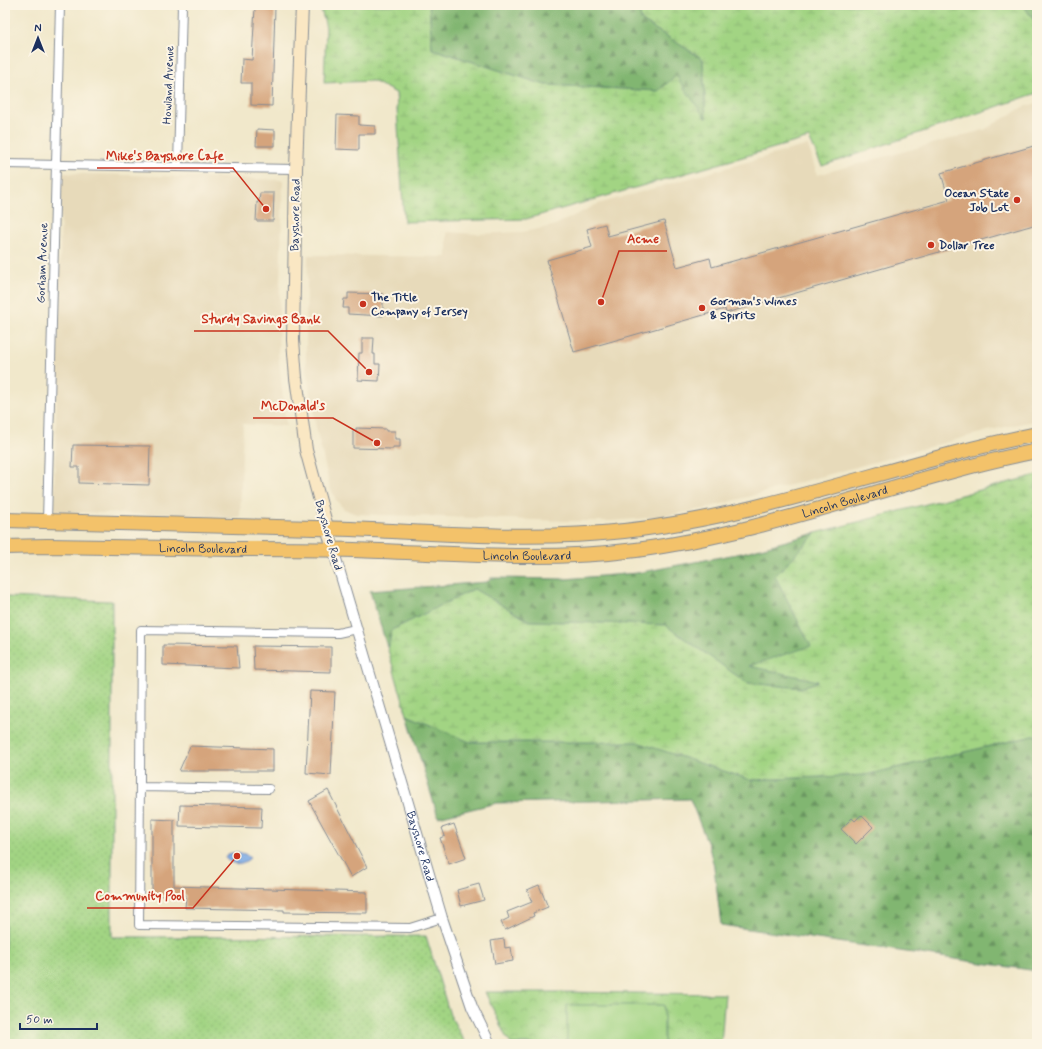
<svg xmlns="http://www.w3.org/2000/svg" width="1042" height="1049" font-family="Mynerve,sans-serif">
	<style>
		.built { fill: #e7daba }
		.grass { fill: url(#grass-dots); stroke: #5e8270 }
		.forest { fill: url(#forest-firs); stroke: #4e7268 }
		.wetland { fill: url(#wetland-marsh); stroke: #5e8270 }
		.park { fill: url(#park-crowns); stroke: #5e8270 }
		.garden { fill: #a2d483; stroke: #5e8270 }
		.water { fill: #7aa9e4; stroke: #4a6ca1 }
		.building { fill: #d5a47c }
		.lines { fill: none; stroke-linecap: round; stroke-linejoin: round }
		.minor-casing { stroke: #868c94; stroke-width: 10 }
		.tertiary-casing { stroke: #868c94; stroke-width: 12 }
		.secondary-casing { stroke: #868c94; stroke-width: 14 }
		.trunk-casing { stroke: #868c94; stroke-width: 16 }
		.minor { stroke: #fff; stroke-width: 8 }
		.tertiary { stroke: #fff; stroke-width: 10 }
		.secondary { stroke: #fae7c3; stroke-width: 12 }
		.trunk { stroke: #f3c26a; stroke-width: 14 }
		.poi-dot { fill: #c8321e; stroke: #fcf5e5; stroke-width: 1.5 }
		.labels { text-anchor: middle; stroke-width: 4; stroke-linejoin: round; paint-order: stroke }
		.street-label { font-size: 12px; fill: #1b2f5e; stroke: #fcf5e5 }
		.poi-label { font-size: 12px; font-weight: bold; fill: #1b2f5e; stroke: #fcf5e5; text-anchor: start }
		.leader { fill: none; stroke: #c8321e; stroke-width: 1.5 }
		.callout-dot { fill: #c8321e; stroke: #fcf5e5; stroke-width: 1.5 }
		.callout-label { font-size: 13px; text-anchor: middle; font-weight: bold; fill: #c8321e; stroke: #fcf5e5; stroke-width: 4; stroke-linejoin: round; paint-order: stroke }
	</style>
	<defs>
		<pattern id="grass-dots" width="8" height="8" patternUnits="userSpaceOnUse"><rect width="8" height="8" fill="#a2d483"/><path d="M2 2h.1M6 6h.1" fill="none" stroke="#8bb674" stroke-width="1.8" stroke-linecap="round"/></pattern>
		<pattern id="forest-firs" width="22" height="20" patternUnits="userSpaceOnUse"><rect width="22" height="20" fill="#81b671"/><path d="M5 1l3.5 6h-7zM16 11l3.5 6h-7z" fill="#699460"/></pattern>
		<pattern id="wetland-marsh" width="20" height="14" patternUnits="userSpaceOnUse"><rect width="20" height="14" fill="#a2d483"/><path d="M1 5h8M5 5V1M11 12h8M15 12V8" fill="none" stroke="#8bb674"/></pattern>
		<pattern id="park-crowns" width="20" height="18" patternUnits="userSpaceOnUse"><rect width="20" height="18" fill="#a2d483"/><path d="M2 6a3 3 0 1 1 6 0M12 15a3 3 0 1 1 6 0" fill="none" stroke="#8bb674"/></pattern>
	</defs>
	<rect width="100%" height="100%" fill="#fcf5e5"/>
	<filter id="ink" filterUnits="userSpaceOnUse"><feTurbulence type="fractalNoise" baseFrequency=".025" numOctaves="2"/><feDisplacementMap in="SourceGraphic" scale="8" xChannelSelector="R" yChannelSelector="G"/><feConvolveMatrix kernelMatrix="1 2 1 2 8 2 1 2 1" color-interpolation-filters="sRGB"/></filter>
	<filter id="wash" filterUnits="userSpaceOnUse"><feTurbulence type="fractalNoise" baseFrequency=".012" numOctaves="4" result="noise"/><feDisplacementMap in="SourceGraphic" scale="16" xChannelSelector="R" yChannelSelector="G"/><feGaussianBlur stdDeviation="0.9" result="paint"/><feColorMatrix in="noise" values="0 0 0 0 0 0 0 0 0 0 0 0 0 0 0 0 0 1.4 0 .05"/><feComposite in="paint" operator="in"/></filter>
	<g filter="url(#wash)">
		<rect width="100%" height="100%" fill="#f1e8cb"/>
		<!-- built -->
		<path class="built" d="M1037,103V420L991,430L703,509L658,517L611,521H566L356,514L344,509L336,500L330,487L316,427L306,368V324L308,255L447,257V232L476,234L523,232L553,226L598,204L808,145L817,175L984,130L1023,107Z
			M62,173L283,180L278,353L286,426L243,424L240,518L54,511Z"/>
		<!-- grass -->
		<path class="grass" d="M5,597L112,601V937L426,936L450,1015L466,1044H5Z"/>
		<!-- forest -->
		<path class="forest" d="M429,5H639L641,20L703,59L706,120L658,91L545,85L432,49Z
			M1023,5H1037V25Z
			M816,533L775,576L812,647L750,666L819,681L801,688L747,683L665,625L529,621L474,589L392,630L388,650L370,591L487,582L491,578L565,579L637,573L742,553Z
			M407,715L470,742H637L751,780L865,775L1037,735V971L721,925L714,867L709,847L690,799L497,803L438,817Z"/>
		<!-- wetland -->
		<path class="wetland" d="M320,5H429L432,49L545,85L658,91L676,76L706,119L703,59L641,20L639,5H1023L1037,25V93L822,166L809,138L526,219L404,222L396,93L373,81L324,83L326,28Z
			M1037,475V735L865,775L751,780L637,742H470L407,715L388,650L392,630L474,589L529,621L665,625L747,683L801,688L818,681L749,666L811,646L775,576L816,533Z"/>
		<!-- park -->
		<path class="park" d="M485,992H557L725,994L721,1044H511L505,1035Z"/>
		<!-- garden -->
		<path class="garden" d="M567,1005H664V1044H567Z"/>
		<!-- water -->
		<path class="water" d="M237,852L245,854L250,858C242,865 233,866 225,858L227,854Z"/>
		<g id="blocks">
			<!-- building -->
			<path class="building" d="M255,7H275L272,106L251,105V83H241L242,59L252,60Z
				M337,115L359,116V125L375,126V134H359V150L336,149Z
				M257,129L275,130V146H256Z
				M1037,145V224L726,313L725,309L574,352L547,260L592,247L587,229L605,224L608,236L664,221L677,267L710,258L712,267L949,200L941,173Z
				M260,193H274L273,221H256L257,202H259Z
				M348,293L383,294V316L348,314V308H343L344,299H348Z
				M362,338H374L373,354H375V364H380L379,381L358,380L359,353H362Z
				M356,428L386,429V431H395V439H400V447H393V449L353,448V430L356,431Z
				M73,445L150,446L149,485L79,483V467H72Z
				M163,645L237,646L239,668L163,665Z
				M253,646L331,647V672L254,670Z
				M310,691L335,692L331,775L306,773Z
				M190,746L273,749V771H179Z
				M328,790L367,867L351,877L309,801Z
				M180,805L262,807L261,828L179,826Z
				M861,815L873,827L856,844L841,829L852,818L855,821Z
				M152,819L174,820V886L367,892V913L284,912V910L185,908L186,895L152,896Z
				M454,824L466,858L449,864L440,838L445,836L442,828Z
				M479,884L484,900L461,906L457,890Z
				M539,885L548,907L533,913L534,916L505,930L501,922L509,918L507,912L532,902L527,890Z
				M504,939L505,948L511,947L513,961L495,964L491,941Z"/>
		</g>
	</g>
	<g filter="url(#ink)">
		<use href="#blocks" fill-opacity="0" stroke="#868c94" stroke-width="1"/>
		<g class="lines">
			<!-- minor casing -->
			<g class="minor-casing">
				<path id="minor" d="M5,164L296,169
					M178,166L182,5
					M47,521L60,5
					M356,629L338,633L141,630L139,925L410,928L442,918
					M140,787L269,789"/>
			</g>
			<!-- tertiary casing -->
			<g class="tertiary-casing">
				<g id="tertiary">
					<path id="s1" d="M333,549L442,918L472,1007L490,1044"/>
				</g>
			</g>
			<!-- secondary casing -->
			<g class="secondary-casing">
				<path id="secondary" d="M302,5L296,169L293,340L296,378L306,450L333,549"/>
			</g>
			<!-- trunk casing -->
			<g class="trunk-casing">
				<g id="trunk">
					<path d="M5,520C56,521 106,523 157,524C222,526 287,527 351,529C442,533 533,541 624,531C765,516 898,462 1037,434"/>
					<path id="s2" d="M5,547L47,546C109,547 172,548 234,549C274,549 314,549 354,550C448,553 543,562 636,550C773,532 902,478 1037,451"/>
				</g>
			</g>
			<!-- minor -->
			<use href="#minor" class="minor"/>
			<!-- tertiary -->
			<use href="#tertiary" class="tertiary"/>
			<!-- secondary -->
			<use href="#secondary" class="secondary"/>
			<!-- trunk -->
			<use href="#trunk" class="trunk"/>
		</g>
	</g>
	<!-- markers -->
	<g class="poi-dot">
		<circle cx="1017" cy="200" r="4"/>
		<circle cx="931" cy="245" r="4"/>
		<circle cx="363" cy="304" r="4"/>
		<circle cx="702" cy="308" r="4"/>
	</g>
	<g class="labels">
		<!-- street labels -->
		<g class="street-label">
			<text transform="translate(168 85) rotate(-88)" y="4">Howland Avenue</text>
			<text transform="translate(295 215) rotate(-89)" y="4">Bayshore Road</text>
			<text transform="translate(42 263) rotate(-88)" y="4">Gorham Avenue</text>
			<text dy="4" stroke="none"><textPath href="#s2" startOffset="846">Lincoln Boulevard</textPath></text>
			<text transform="translate(329 535) rotate(74)" y="4">Bayshore Road</text>
			<text dy="4" stroke="none"><textPath href="#s2" startOffset="198">Lincoln Boulevard</textPath></text>
			<text dy="4" stroke="none"><textPath href="#s2" startOffset="522">Lincoln Boulevard</textPath></text>
			<text dy="4" stroke="none"><textPath href="#s1" startOffset="310">Bayshore Road</textPath></text>
		</g>
		<!-- poi labels -->
		<g class="poi-label">
			<text x="1009" y="197" text-anchor="end">Ocean State<tspan x="1009" dy="14">Job Lot</tspan></text>
			<text x="939" y="249">Dollar Tree</text>
			<text x="371" y="301">The Title<tspan x="371" dy="14">Company of Jersey</tspan></text>
			<text x="710" y="305">Gorman's Wines<tspan x="710" dy="14">&amp; Spirits</tspan></text>
		</g>
	</g>
	<!-- callouts -->
	<path class="leader" d="M266 209L233 168H97M601 302L619 251H667M369 372L328 331H194M377 443L333 418H253M237 856L193 908H87"/>
	<g class="callout-dot">
		<circle cx="266" cy="209" r="4"/>
		<circle cx="601" cy="302" r="4"/>
		<circle cx="369" cy="372" r="4"/>
		<circle cx="377" cy="443" r="4"/>
		<circle cx="237" cy="856" r="4"/>
	</g>
	<g class="callout-label">
		<text x="165" y="160">Mike's Bayshore Cafe</text>
		<text x="643" y="243">Acme</text>
		<text x="261" y="323">Sturdy Savings Bank</text>
		<text x="293" y="410">McDonald's</text>
		<text x="140" y="900">Community Pool</text>
	</g>
	<!-- margin -->
	<rect width="1042" height="1049" fill="none" stroke="#fcf5e5" stroke-width="20"/>
	<!-- north arrow -->
	<g transform="translate(38 38)" stroke="#fcf5e5" stroke-width="3" paint-order="stroke">
	<path d="M0-3L7 15L0 10L-7 15Z" fill="#1b2f5e"/>
	<text y="-6" font-size="11" font-weight="bold" text-anchor="middle" fill="#1b2f5e">N</text>
	</g>
	<!-- scale -->
	<path d="M20 1023v6h77v-6" fill="none" stroke="#1b2f5e" stroke-width="2"/>
	<text x="26" y="1023" font-size="12" fill="#1b2f5e" stroke="#fcf5e5" stroke-width="3" paint-order="stroke">50 m</text>
</svg>
